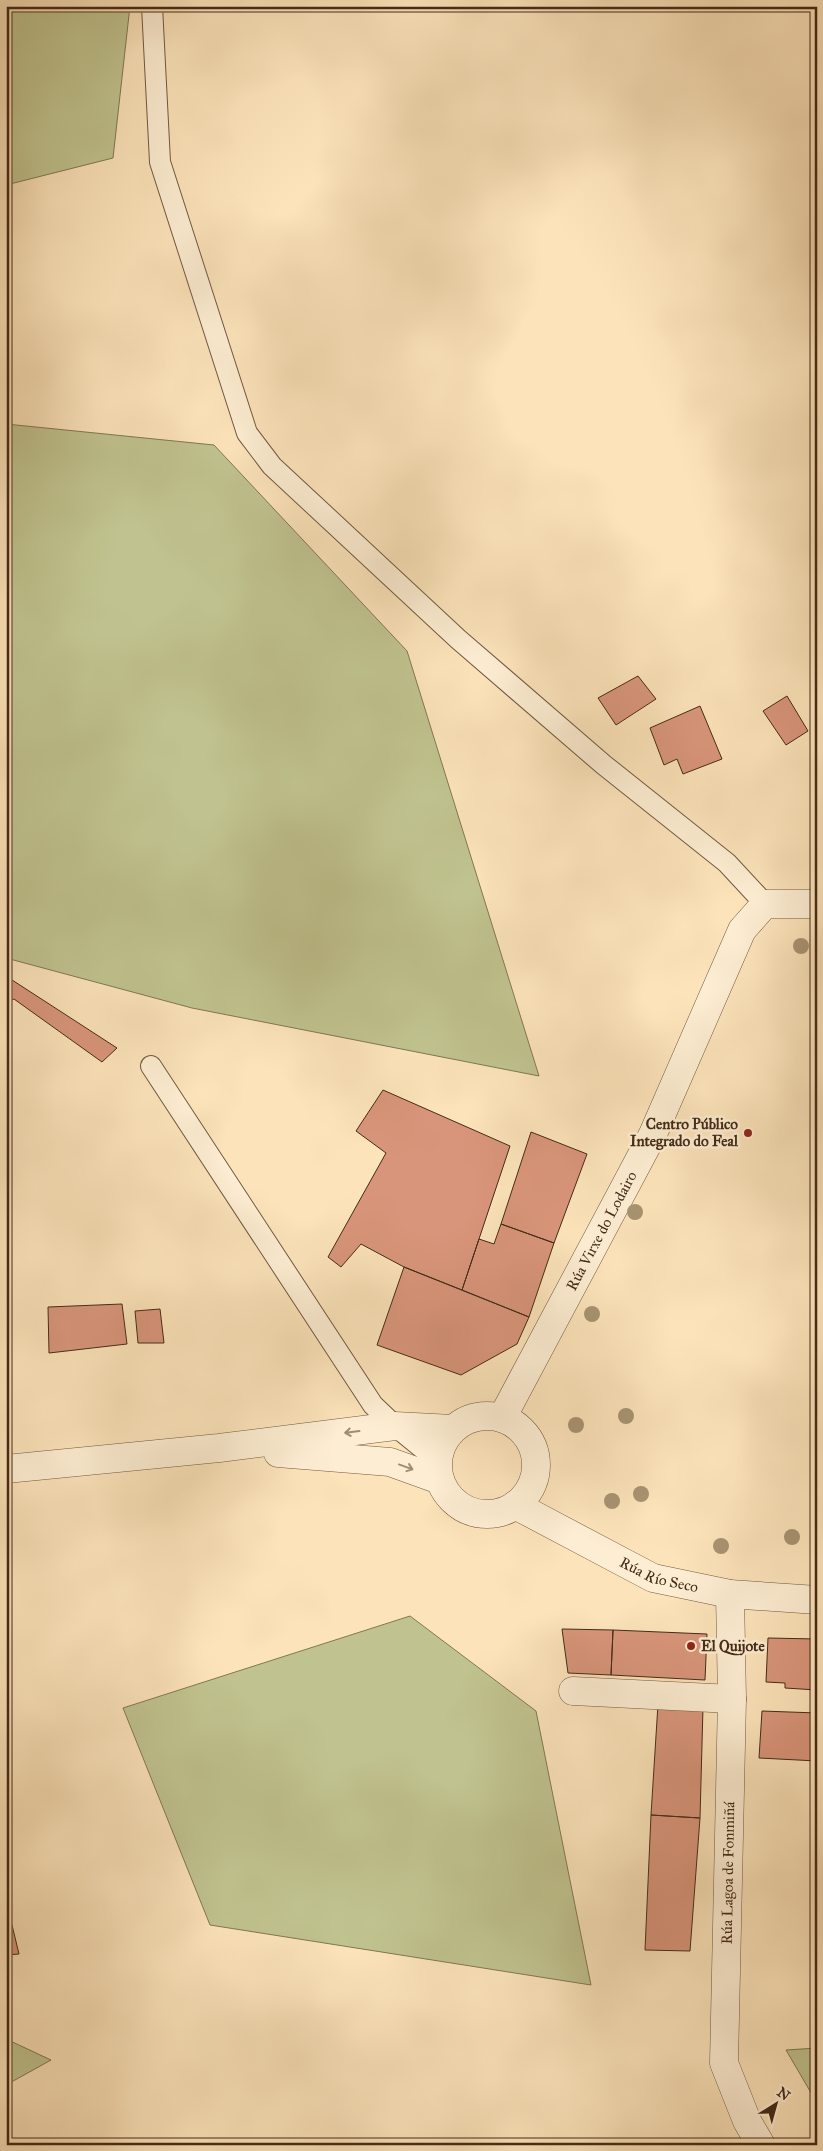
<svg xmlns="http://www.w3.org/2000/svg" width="823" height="2151" font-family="'IM FELL Great Primer',serif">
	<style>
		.green { fill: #c0c38f; stroke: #827753 }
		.building { fill: #d9957b; stroke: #442b17 }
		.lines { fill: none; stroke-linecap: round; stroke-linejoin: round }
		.service-casing { stroke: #725940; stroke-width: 22 }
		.minor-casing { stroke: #725940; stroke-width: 29 }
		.service { stroke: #fdedd2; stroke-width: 20 }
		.minor { stroke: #fdedd2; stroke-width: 28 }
		.tree { fill: #a89371 }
		.oneway { stroke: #a08c74 }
		.poi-dot { fill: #8f2418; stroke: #fdedd2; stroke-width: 2 }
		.labels { text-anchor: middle; stroke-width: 5; stroke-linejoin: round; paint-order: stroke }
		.poi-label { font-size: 15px; font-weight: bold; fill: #442b17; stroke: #fdedd2; text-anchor: end }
		.street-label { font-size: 15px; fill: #442b17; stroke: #fdedd2 }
	</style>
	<rect width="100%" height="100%" fill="#fce3ba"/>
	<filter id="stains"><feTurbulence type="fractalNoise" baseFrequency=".004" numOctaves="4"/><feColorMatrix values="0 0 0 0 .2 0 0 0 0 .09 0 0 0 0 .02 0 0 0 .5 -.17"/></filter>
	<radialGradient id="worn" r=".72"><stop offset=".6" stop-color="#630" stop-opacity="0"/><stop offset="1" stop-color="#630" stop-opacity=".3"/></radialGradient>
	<!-- green -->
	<path class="green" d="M6,6H130L113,158L6,185Z
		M6,424L214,445L407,651L539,1076L192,1008L6,958Z
		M410,1616L536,1711L591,1985L210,1925L123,1708Z
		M6,2039L51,2060L6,2085Z
		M817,2048V2103L786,2050Z"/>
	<!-- building -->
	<path class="building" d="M638,676L656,699L616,725L598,698Z
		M787,696L808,731L786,745L763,711Z
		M700,706L722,759L683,774L677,759L664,765L650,728Z
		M9,978L117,1048L102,1062L14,999L6,1002V980Z
		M383,1090L510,1146L462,1290L404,1267L361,1244L341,1267L328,1257L386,1153L356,1131Z
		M531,1132L587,1154L554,1243L501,1224Z
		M501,1224L554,1243L529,1317L462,1290L479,1239L494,1244Z
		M404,1267L529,1317L517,1344L461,1375L377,1345Z
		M122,1304L127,1344L49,1353L48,1307Z
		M160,1309L164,1343H138L135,1311Z
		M562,1629L613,1630L611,1675L568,1673Z
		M613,1630L707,1634L705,1680L611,1675Z
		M768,1638L817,1639V1690L785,1688V1683L766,1682Z
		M658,1704L703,1707L700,1818L651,1815Z
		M762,1711L817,1713V1761L759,1758Z
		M651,1815L700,1818L690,1951L645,1950Z
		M12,1925L19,1954L6,1955V1926Z"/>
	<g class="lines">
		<!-- service casing -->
		<g class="service-casing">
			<path id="service" d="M152,6L160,162L247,433L272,466L458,639L604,765L727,863L765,904
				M151,1066L373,1405L395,1426L438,1461"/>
		</g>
		<!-- minor casing -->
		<g class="minor-casing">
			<g id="minor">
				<circle cx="487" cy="1465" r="49"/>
				<path id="s1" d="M502,1418L653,1134L742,930L765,904H817"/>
				<path d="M278,1453L390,1462L440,1480"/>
				<path d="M6,1469L219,1448L395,1426L453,1429"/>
				<path id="s2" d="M515,1505L653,1578L730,1594L817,1600"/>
				<path d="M730,1594L732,1699L724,2063L747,2121L761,2145"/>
				<path d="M573,1691L732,1699"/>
			</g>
		</g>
		<!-- service -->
		<use href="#service" class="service"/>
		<!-- minor -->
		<use href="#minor" class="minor"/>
	</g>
	<!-- trees -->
	<g class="tree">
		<circle cx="801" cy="946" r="8"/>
		<circle cx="635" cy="1212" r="8"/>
		<circle cx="592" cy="1314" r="8"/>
		<circle cx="626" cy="1416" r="8"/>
		<circle cx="576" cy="1425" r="8"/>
		<circle cx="641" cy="1494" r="8"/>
		<circle cx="612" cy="1501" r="8"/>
		<circle cx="792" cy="1537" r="8"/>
		<circle cx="721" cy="1546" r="8"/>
	</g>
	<!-- one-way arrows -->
	<defs><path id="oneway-shaft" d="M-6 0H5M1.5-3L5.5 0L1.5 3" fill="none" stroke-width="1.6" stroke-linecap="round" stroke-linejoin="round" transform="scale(1.25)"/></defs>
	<g class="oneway">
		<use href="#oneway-shaft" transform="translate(352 1432) rotate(173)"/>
		<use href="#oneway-shaft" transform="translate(406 1467) rotate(20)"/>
	</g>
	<!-- markers -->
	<g class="poi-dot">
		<circle cx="748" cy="1133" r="5"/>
		<circle cx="691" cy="1646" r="5"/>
	</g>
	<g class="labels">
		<!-- poi labels -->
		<g class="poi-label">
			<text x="738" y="1129">Centro Público<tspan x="738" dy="17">Integrado do Feal</tspan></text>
			<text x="701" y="1651" text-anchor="start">El Quijote</text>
		</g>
		<!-- street labels -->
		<g class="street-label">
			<text dy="5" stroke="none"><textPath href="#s1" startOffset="212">Rúa Virxe do Lodairo</textPath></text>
			<text dy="5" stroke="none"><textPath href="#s2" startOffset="161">Rúa Río Seco</textPath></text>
			<text transform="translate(728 1873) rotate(-89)" y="5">Rúa Lagoa de Fonmiñá</text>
		</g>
	</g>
	<!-- margin -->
	<rect width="823" height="2151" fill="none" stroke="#fce3ba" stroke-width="25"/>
	<rect x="8" y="8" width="808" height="2136" fill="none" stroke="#442b17" stroke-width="2.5"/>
	<rect x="12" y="12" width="798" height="2126" fill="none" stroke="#442b17"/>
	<!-- north arrow -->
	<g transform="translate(776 2104) rotate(37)" stroke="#fdedd2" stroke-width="4" paint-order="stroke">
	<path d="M0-4L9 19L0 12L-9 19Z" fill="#442b17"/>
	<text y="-8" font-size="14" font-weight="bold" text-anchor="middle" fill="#442b17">N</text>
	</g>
	<rect width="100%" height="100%" filter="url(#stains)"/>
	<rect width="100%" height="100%" fill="url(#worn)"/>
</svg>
